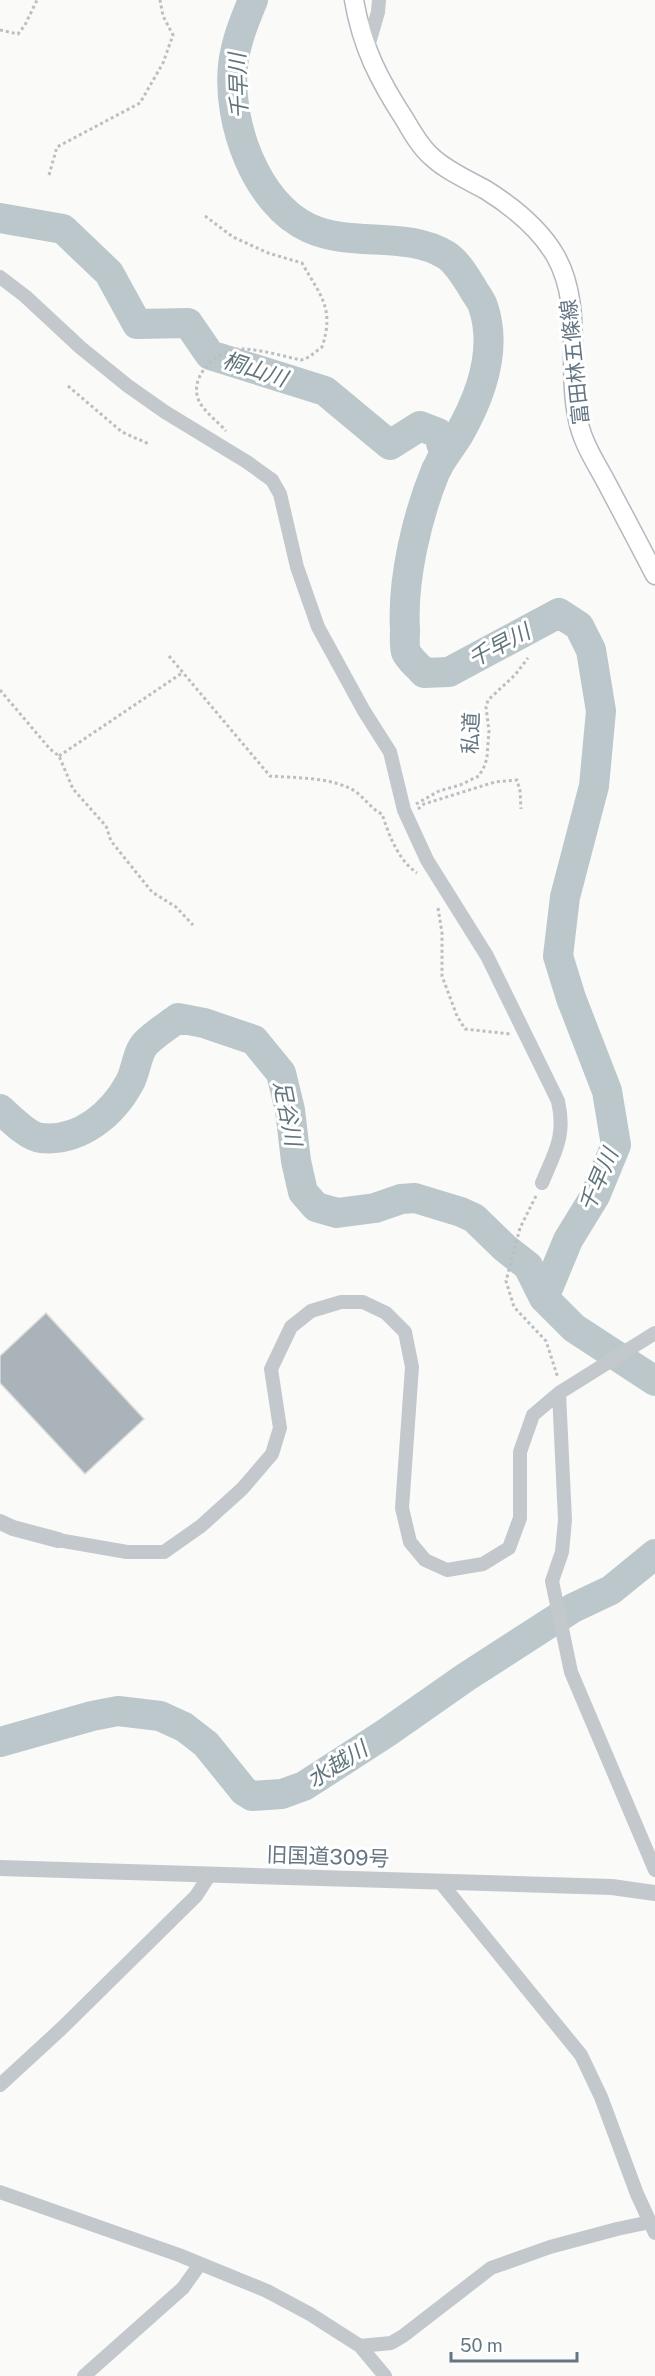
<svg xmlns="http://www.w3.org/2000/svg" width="655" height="2376" font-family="'Public Sans','Noto Sans JP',sans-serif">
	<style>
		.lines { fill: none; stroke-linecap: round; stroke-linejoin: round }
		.river { stroke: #bbc7cb; stroke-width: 30 }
		.building { fill: #aab3b9; stroke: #dcdcda; stroke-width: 1.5 }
		.secondary-casing { stroke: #b3babf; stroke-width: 21 }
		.path { stroke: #bbbfc2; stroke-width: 3; stroke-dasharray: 3 3; stroke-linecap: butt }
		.minor { stroke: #c3c8cc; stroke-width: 14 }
		.tertiary { stroke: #c3c8cc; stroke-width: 16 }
		.secondary { stroke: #fff; stroke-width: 18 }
		.labels { text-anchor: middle; stroke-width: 6; stroke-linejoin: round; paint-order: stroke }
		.street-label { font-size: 21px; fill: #657683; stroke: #fff }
		.water-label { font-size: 22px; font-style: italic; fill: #60757c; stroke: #fff }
	</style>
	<rect width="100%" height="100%" fill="#fafaf8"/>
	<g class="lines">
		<!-- river -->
		<path class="river" d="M253,0C244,22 236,41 233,65C227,121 255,203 309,228C352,248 406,230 446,255C457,262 465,276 472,287C475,293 481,300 483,306C498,350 480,398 458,436C451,447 442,458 436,470C417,516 402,580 405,629C405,636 404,646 406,652C409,659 419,667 424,673L449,672L559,613L579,626L591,650L601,711L594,786L565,897L558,956L571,998L607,1091L616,1145L595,1196L568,1240L544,1298
			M0,218L63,229L109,273L137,324L188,323L210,355L325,391L390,445L420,426L438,433L444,453L437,469
			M0,1109C9,1117 28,1137 41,1138C80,1142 113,1114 130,1082C136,1071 137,1053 145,1044C154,1034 168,1026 178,1018L204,1023L254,1040L281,1073L290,1110L296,1161L303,1192L316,1207L337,1213L375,1208L401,1199L415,1198L461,1212L474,1218L505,1248L528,1266L544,1298L574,1328L655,1381
			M0,1742L92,1716L118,1711L160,1716L184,1727L206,1744L244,1791L252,1796L282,1794L304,1786L386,1733L466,1677L573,1608L611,1590L655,1554"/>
	</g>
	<!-- building -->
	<path class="building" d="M46,1313L144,1419L85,1474L0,1383V1356Z"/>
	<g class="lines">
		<!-- secondary casing -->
		<g class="secondary-casing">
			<path id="secondary" d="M354,0C362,47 379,80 405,120C412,132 421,148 432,157C447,171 468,180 486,190C513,207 539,228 555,255C584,305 566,366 578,420C582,441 594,460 604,478C621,510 638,542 655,575"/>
		</g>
		<!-- path -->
		<path class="path" d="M0,30L18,34L25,25L37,0
			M49,175L57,147L140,103L163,63L173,35L163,16L160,0
			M205,216L233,237L268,253L302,263C320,295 335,308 322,347L309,357L301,360C282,356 260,349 241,349C217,349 186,378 200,403C206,413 218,422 226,431
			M68,386L122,432L149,444
			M169,656L270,776C295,778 326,777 349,788C362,793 369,808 382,814C389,835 398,860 417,873
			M0,690L50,749L59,756L73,789L106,826L111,841L152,892L176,907L193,925
			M59,756L182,673
			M416,804L439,791L460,785L479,776L485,765L487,757L489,731L486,707L488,700L515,675L528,658
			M418,809L424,804L495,782L517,780L520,791L521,809
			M438,908L442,933V976L457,1016L465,1029L510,1034
			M536,1196L520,1228L506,1281L514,1307L546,1341L558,1378"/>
		<!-- minor -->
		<path class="minor" d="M367,50L378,12L379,0
			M0,277L25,296L81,348L128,386L165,412L247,462L272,480L280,494L297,567L318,627L364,711L390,752L404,810L427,860L487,956L558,1101C566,1136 555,1152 542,1183
			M559,1393L565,1520L562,1552L552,1581L571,1672L655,1870
			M58,1540L127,1552H164L201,1526L242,1489L272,1454L280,1428L271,1369L291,1327L311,1311L341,1302H363L386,1313L405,1332L412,1367L402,1508L410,1542L425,1560L447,1570L483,1564L509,1548L520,1518V1452L533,1415L559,1393L655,1333
			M441,1883L581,2055L601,2097L637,2194L655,2233
			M0,2085L62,2028L196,1896L209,1876
			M0,2192L179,2255L267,2291L310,2314L360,2346L385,2376
			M360,2346L391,2343L403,2336L491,2268L550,2247L617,2229L650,2222
			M84,2376L183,2288L200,2264"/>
		<!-- tertiary -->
		<path class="tertiary" d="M0,1522L13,1528L58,1540
			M0,1868L612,1887L655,1893"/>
		<!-- secondary -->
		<use href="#secondary" class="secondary"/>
	</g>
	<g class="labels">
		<!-- street labels -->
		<g class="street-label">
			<text transform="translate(575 362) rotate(-96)" y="7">富田林五條線</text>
			<text transform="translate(471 733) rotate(-88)" y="7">私道</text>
			<text transform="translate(328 1857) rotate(2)" y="7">旧国道309号</text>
		</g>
		<!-- water labels -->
		<g class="water-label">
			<text transform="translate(238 86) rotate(-92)" y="8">千早川</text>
			<text transform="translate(255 369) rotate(18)" y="8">桐山川</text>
			<text transform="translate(499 645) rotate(-28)" y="8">千早川</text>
			<text transform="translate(288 1113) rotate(79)" y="8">足谷川</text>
			<text transform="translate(598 1180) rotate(-67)" y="8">千早川</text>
			<text transform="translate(337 1764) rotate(-32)" y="8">水越川</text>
		</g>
	</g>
	<!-- scale -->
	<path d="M451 2352v9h126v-9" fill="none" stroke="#657683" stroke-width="3"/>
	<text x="460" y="2352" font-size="18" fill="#657683" stroke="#ffffff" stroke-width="4.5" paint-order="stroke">50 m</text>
</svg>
